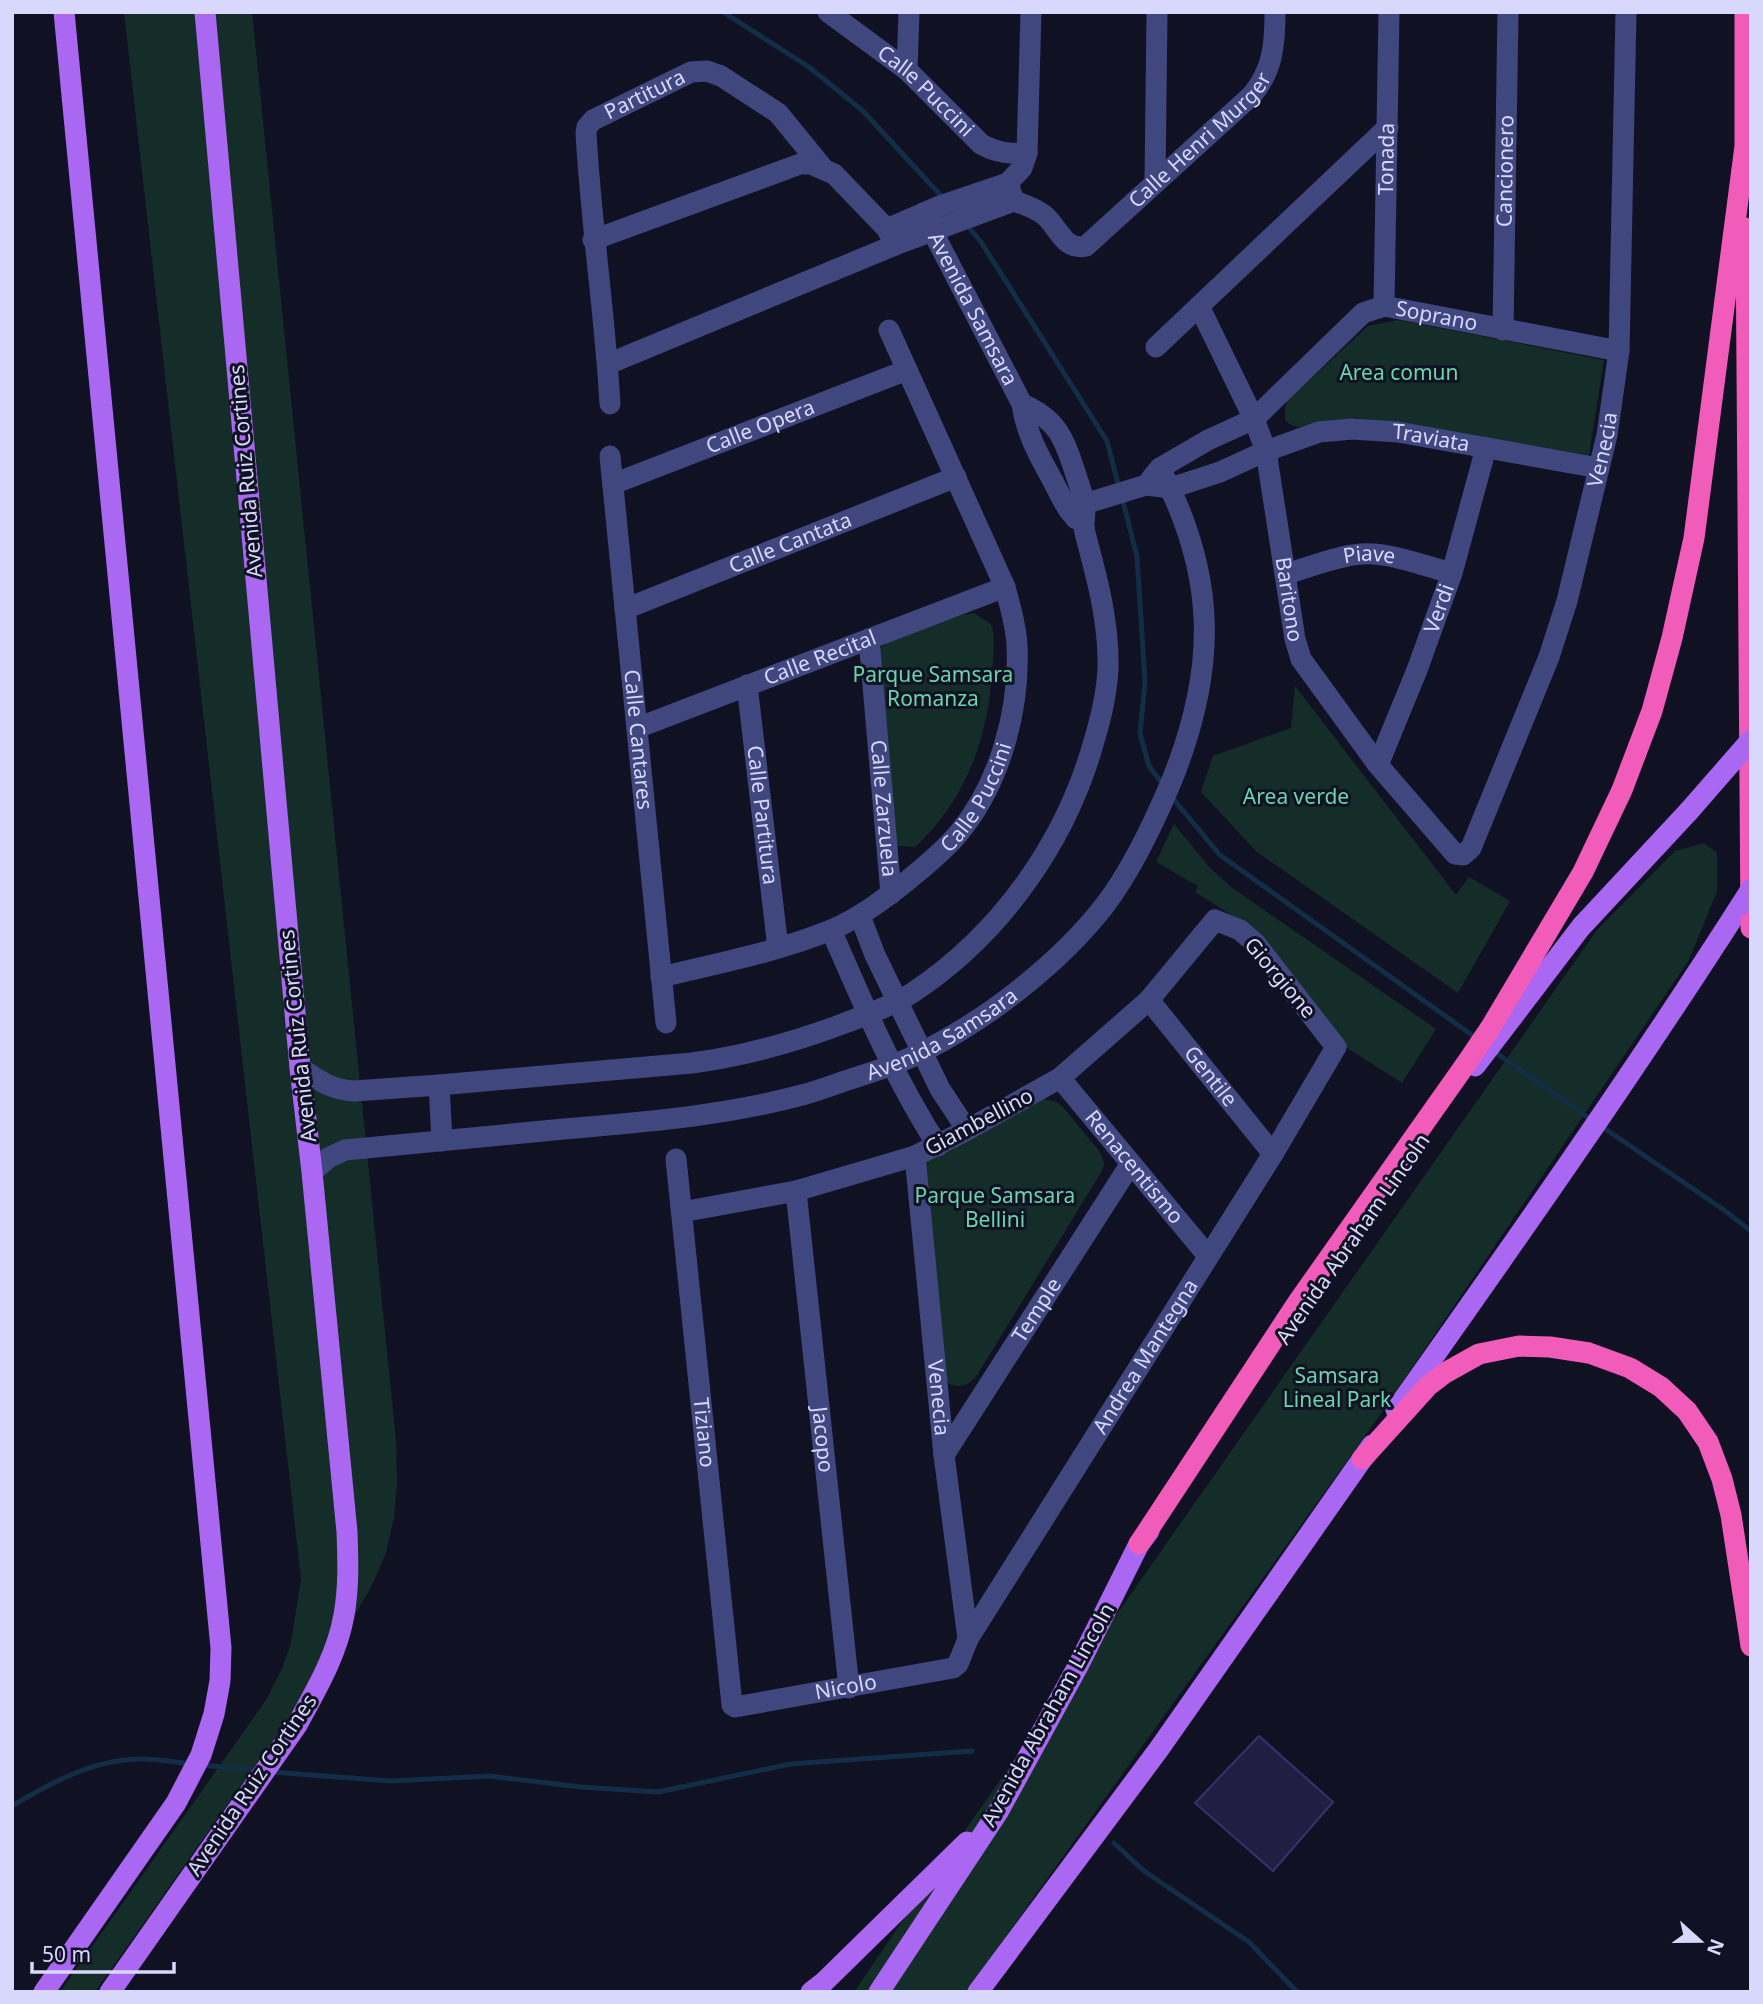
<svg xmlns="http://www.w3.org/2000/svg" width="1763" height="2004" font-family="'Noto Sans',sans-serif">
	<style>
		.green { fill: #142d29 }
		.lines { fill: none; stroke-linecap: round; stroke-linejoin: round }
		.stream { stroke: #122e46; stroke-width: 5 }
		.building { fill: #201e43; stroke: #35326d; stroke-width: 2 }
		.minor { stroke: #40477f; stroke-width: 21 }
		.major { stroke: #a967f2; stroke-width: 21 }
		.highway { stroke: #f15cba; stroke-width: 21 }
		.major-bridge { stroke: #a967f2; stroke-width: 21 }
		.labels { text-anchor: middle; stroke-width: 6; stroke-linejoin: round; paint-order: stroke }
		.street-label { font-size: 21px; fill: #d7d8fc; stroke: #111124 }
		.park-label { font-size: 21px; fill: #68d6aa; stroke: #111124 }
	</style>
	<rect width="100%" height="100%" fill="#111124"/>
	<!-- green -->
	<path class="green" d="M124,12H252L396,1441L397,1484L394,1517L386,1553L371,1587L326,1665L95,1992H60L266,1700L281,1671L291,1643L301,1579Z
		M1398,320L1604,360L1589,455L1356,418L1298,427L1291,425L1285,420V410L1287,401L1368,326Z
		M974,613L991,624C996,639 993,656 992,672C988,739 965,801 915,847L898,846L893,840L878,649L892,640L962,615Z
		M1295,686L1456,895L1469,877L1510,901L1458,993L1257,852L1201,792L1213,756L1291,728Z
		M1174,824L1210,868L1231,887L1436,1029L1402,1083L1344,1046L1244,925L1233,916L1195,892L1198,886L1156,862Z
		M1704,843L1717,853V891L1689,960L1380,1415L966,1992H854L947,1856L1597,930L1675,851Z
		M1044,1099L1057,1102L1062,1106L1100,1152L1104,1163L1103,1169L976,1377C966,1387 957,1389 944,1381L924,1166L928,1161Z"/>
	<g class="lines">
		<!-- stream -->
		<path class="stream" d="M723,12L809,67L863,111L945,200
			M965,223L981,242L1107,441L1119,488
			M1122,497L1137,557L1145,681L1140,734L1149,766L1165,787
			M1170,795L1220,855L1476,1038
			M1492,1050L1593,1121
			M1601,1126L1724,1210L1751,1231
			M201,1765L258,1770
			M271,1772L391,1781L489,1776L581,1787L658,1792L790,1764L972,1751
			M12,1806C50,1783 93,1760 138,1759C155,1758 174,1762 191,1764
			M1114,1843L1144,1871L1249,1942L1297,1992"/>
	</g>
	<!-- building -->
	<path class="building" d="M1259,1736L1333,1802L1273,1871L1195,1803Z"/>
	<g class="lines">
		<!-- minor -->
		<g class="minor">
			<path id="s1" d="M828,12L907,70L981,144C997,153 1010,154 1027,153"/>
			<path id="s2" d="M1031,12L1027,153L1022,168L1008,183L1014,201C1025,205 1035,208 1044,215C1059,227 1063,251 1086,246L1252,95C1273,70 1275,44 1275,12"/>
			<path d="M907,70L909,12"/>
			<path d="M1155,182L1157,12"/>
			<path id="s3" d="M923,213L1022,404C1026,433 1039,456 1053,481C1060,495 1066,508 1076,519"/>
			<path d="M887,229L940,206L1008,183"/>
			<path d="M593,240L800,164H811L834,174L887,229L895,245"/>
			<path id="s4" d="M1199,306L1254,419L1266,451L1295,639L1301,659L1378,765L1455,854L1463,855L1471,848L1549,657L1567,601L1607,435L1619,351L1626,12"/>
			<path id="s5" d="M1384,306L1389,12"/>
			<path id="s6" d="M1503,330L1508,12"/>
			<path d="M1156,347L1388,127"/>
			<path d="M608,364L895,245L1014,201"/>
			<path id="s7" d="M610,404C605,314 591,224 586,133L587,127L593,120L691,72L707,71L721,76L778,113L822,167"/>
			<path id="s8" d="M610,456L666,1023"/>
			<path id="s9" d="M1151,479L1160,468L1208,440L1254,419L1363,313L1384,306L1619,351"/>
			<path id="s10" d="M613,484L907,370"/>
			<path id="s11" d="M1068,509L1146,485L1171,488L1220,472L1266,451L1319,432L1352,429L1398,432L1599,468"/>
			<path id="s12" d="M1286,574C1310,567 1336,556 1361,554C1391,552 1423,566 1452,573"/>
			<path id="s13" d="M625,609L956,477"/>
			<path id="s14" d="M869,639L891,894"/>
			<path id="s15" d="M747,685L778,948"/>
			<path id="s16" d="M637,728L1005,587"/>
			<path id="s17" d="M1378,765L1417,670L1452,573L1486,448"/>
			<path d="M860,916L875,955L940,1089L967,1130"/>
			<path d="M831,930C863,1003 894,1078 938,1146"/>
			<path id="s18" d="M661,977C718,963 777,952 831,930C859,918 883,900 907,881C925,866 943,852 958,834C1000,784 1020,710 1017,645C1016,625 1010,606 1005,587L889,330"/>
			<path id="s19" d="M1149,1000L1273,1154"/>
			<path d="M300,1068C318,1080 332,1090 354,1091L439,1085L692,1063C745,1056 795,1042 845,1023C868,1014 892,1006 912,993C1001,934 1066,842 1094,741C1101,718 1107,692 1108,668C1109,621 1097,578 1085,533C1082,523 1087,512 1084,502C1082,492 1078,481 1075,472C1064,438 1057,419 1022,404"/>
			<path id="s20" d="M1060,1078L1208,1256"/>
			<path d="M439,1085L442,1141"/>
			<path id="s21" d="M915,1156L944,1455L968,1639"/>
			<path id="s22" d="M676,1159L732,1705L735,1707L953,1668L958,1664L968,1639L1273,1154L1336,1047L1256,944L1240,930L1215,920L1149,1000L1060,1078L967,1130L915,1156L796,1191L682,1212"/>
			<path id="s23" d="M312,1172L328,1158L345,1150C418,1143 491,1136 564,1129C644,1122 724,1116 802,1095C818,1091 835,1084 851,1079C876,1071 901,1063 924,1051C989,1018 1060,963 1105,905C1133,868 1154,823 1172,780C1217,668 1217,576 1160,468"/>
			<path id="s24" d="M796,1191L849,1688"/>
			<path id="s25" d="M944,1455L1130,1165"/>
		</g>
		<!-- major -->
		<path class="major" d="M1475,1066L1581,927L1689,811
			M1396,1410C1514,1243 1631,1077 1741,905
			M44,1992L176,1803L201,1755L214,1714L220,1681L221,1648L64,12
			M110,1992L297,1725C316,1690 337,1655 344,1615C349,1587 348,1560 347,1532L312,1172L300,1068L205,12
			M811,1992L824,1982L967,1842
			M879,1992L998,1812L1078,1666L1139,1544L1149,1531
			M978,1992L1159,1749L1372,1445"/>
		<!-- highway -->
		<path class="highway" d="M1745,157V12
			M1746,228L1751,928
			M1362,1459L1428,1386L1445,1373L1479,1354L1519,1346L1550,1347L1589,1353L1630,1368L1661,1387L1687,1411L1708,1442L1722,1479L1731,1515L1751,1646
			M1139,1544L1298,1302L1468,1061L1491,1027L1583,872L1622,790L1652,711L1672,638L1694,538L1745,146"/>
		<!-- major-bridge -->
		<path class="major-bridge" d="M1689,811L1751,740
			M1741,905L1751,889"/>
	</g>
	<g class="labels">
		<!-- street labels -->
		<g class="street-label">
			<text dy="7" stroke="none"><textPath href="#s1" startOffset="126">Calle Puccini</textPath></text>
			<text dy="7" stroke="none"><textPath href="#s7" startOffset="345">Partitura</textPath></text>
			<text dy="7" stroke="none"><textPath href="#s2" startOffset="441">Calle Henri Murger</textPath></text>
			<text dy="7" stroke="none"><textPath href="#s5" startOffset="147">Tonada</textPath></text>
			<text dy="7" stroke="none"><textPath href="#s6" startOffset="159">Cancionero</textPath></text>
			<text dy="7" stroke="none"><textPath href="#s3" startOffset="108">Avenida Samsara</textPath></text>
			<text dy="7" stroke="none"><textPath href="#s9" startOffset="348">Soprano</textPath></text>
			<text dy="7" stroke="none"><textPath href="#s10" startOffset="158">Calle Opera</textPath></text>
			<text dy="7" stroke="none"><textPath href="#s11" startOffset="378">Traviata</textPath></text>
			<text dy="7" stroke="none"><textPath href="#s4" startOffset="1059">Venecia</textPath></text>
			<text transform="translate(246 471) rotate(-95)" y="7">Avenida Ruiz Cortines</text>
			<text dy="7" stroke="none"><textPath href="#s13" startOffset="178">Calle Cantata</textPath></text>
			<text dy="7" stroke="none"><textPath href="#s12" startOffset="86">Piave</textPath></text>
			<text dy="7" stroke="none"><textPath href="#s4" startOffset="310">Baritono</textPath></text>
			<text dy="7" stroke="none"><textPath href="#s17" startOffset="168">Verdi</textPath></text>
			<text dy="7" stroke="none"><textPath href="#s16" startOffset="196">Calle Recital</textPath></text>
			<text dy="7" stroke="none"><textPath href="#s8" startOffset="285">Calle Cantares</textPath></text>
			<text dy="7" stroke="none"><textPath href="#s18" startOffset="378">Calle Puccini</textPath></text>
			<text dy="7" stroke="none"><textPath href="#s14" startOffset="170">Calle Zarzuela</textPath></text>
			<text dy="7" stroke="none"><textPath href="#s15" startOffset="131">Calle Partitura</textPath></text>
			<text transform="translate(1280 978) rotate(50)" y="7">Giorgione</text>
			<text dy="7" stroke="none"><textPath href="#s23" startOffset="654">Avenida Samsara</textPath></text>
			<text transform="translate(298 1036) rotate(-96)" y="7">Avenida Ruiz Cortines</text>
			<text dy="7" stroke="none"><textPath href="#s19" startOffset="98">Gentile</textPath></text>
			<text transform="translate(979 1122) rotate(-28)" y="7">Giambellino</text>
			<text dy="7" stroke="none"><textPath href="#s20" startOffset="116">Renacentismo</textPath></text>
			<text transform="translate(1353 1239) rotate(-55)" y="7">Avenida Abraham Lincoln</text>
			<text dy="7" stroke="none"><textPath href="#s25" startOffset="172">Temple</textPath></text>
			<text dy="7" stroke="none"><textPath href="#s22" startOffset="1141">Andrea Mantegna</textPath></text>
			<text dy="7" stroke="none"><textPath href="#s21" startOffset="243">Venecia</textPath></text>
			<text dy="7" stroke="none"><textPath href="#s22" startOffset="275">Tiziano</textPath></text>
			<text dy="7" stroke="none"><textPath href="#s24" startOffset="250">Jacopo</textPath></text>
			<text dy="7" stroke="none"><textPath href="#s22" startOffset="665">Nicolo</textPath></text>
			<text transform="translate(1048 1715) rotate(-61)" y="7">Avenida Abraham Lincoln</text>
			<text transform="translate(252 1785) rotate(-56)" y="7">Avenida Ruiz Cortines</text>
		</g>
		<!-- park labels -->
		<g class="park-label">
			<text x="1399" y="380">Area comun</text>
			<text x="933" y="682">Parque Samsara<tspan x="933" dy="24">Romanza</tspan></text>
			<text x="1296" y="804">Area verde</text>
			<text x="995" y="1203">Parque Samsara<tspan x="995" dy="24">Bellini</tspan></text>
			<text x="1337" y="1383">Samsara<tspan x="1337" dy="24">Lineal Park</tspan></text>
		</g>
	</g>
	<!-- border -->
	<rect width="1763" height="2004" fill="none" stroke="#d7d8fc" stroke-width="28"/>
	<!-- north arrow -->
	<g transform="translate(1700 1941) rotate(111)" stroke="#111124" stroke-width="5" paint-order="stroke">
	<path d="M0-5L12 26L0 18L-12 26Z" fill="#d7d8fc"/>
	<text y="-10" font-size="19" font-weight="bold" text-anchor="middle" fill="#d7d8fc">N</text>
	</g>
	<!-- scale -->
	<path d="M32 1962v10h142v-10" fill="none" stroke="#d7d8fc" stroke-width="3.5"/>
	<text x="42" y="1962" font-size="21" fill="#d7d8fc" stroke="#111124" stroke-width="5" paint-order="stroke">50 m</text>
</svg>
